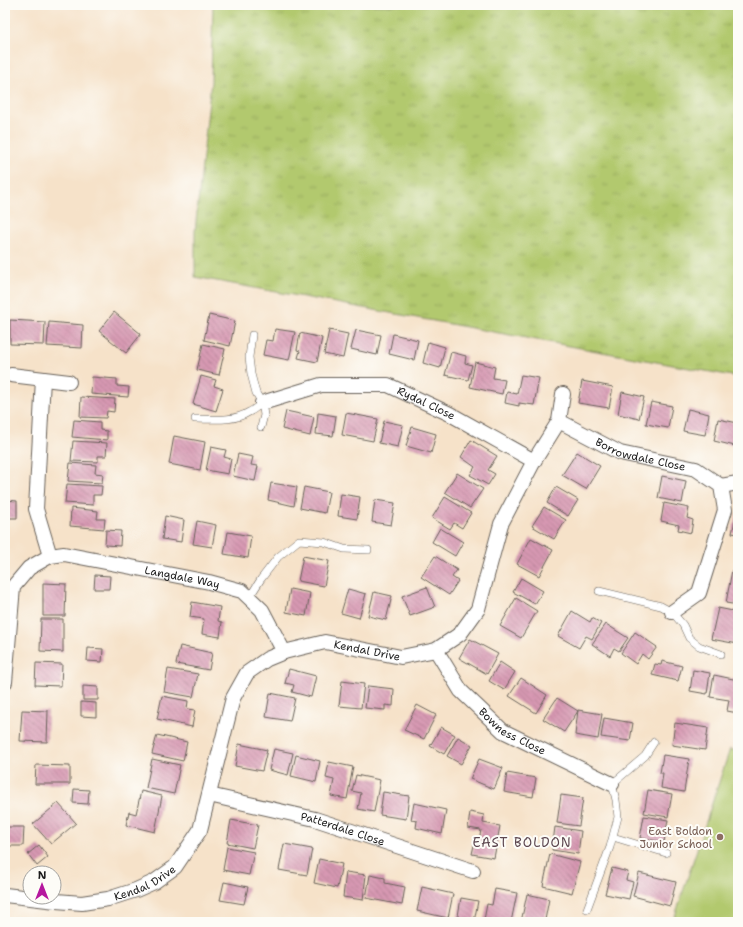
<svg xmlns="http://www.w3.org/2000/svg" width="743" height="927" font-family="'Shantell Sans',sans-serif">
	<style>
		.grass { fill: url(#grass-tufts); stroke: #677245 }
		.park { fill: #b2c96e; stroke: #677245 }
		.building { fill: url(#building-back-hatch) }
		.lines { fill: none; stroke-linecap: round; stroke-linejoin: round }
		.lane-casing { stroke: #686159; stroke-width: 8 }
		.street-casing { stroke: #686159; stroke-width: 16 }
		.lane { stroke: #fff; stroke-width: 7 }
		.street { stroke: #fff; stroke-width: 14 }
		.education-dot { fill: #8d6e63; stroke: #fdfcf7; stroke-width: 1.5 }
		.labels { text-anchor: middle; stroke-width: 4; stroke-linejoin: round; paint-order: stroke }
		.street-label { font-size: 11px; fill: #1c1c1c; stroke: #fdfcf7 }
		.education-label { font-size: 11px; fill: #785e54; stroke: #fdfcf7; text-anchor: end }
		.quarter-label { font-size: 13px; letter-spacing: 1px; fill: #5d4750; stroke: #fdfcf7 }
	</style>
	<defs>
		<pattern id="grass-tufts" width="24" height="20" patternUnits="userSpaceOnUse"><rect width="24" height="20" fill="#b2c96e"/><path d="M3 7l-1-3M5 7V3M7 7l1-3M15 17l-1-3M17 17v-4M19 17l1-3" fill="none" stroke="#98ac5f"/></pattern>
		<pattern id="building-back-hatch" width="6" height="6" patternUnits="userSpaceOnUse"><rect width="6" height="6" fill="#d798b2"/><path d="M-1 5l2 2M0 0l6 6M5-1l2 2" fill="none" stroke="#ae7b90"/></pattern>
	</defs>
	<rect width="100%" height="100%" fill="#fdfcf7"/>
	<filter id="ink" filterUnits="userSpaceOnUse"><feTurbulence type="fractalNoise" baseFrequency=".025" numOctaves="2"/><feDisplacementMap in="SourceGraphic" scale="8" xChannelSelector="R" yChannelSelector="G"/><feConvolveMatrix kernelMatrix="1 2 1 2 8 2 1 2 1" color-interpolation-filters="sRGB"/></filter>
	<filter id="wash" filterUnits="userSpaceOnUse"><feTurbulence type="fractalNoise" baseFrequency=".012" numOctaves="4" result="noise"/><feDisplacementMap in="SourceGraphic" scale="16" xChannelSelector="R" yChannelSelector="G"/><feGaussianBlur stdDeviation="0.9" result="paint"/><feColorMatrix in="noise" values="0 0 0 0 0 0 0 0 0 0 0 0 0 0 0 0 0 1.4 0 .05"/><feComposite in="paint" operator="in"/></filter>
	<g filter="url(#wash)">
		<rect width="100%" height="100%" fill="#f6e2c9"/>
		<!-- grass -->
		<path class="grass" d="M213,5H738V377L195,277V231L211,82Z"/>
		<!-- park -->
		<path class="park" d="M730,749L738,752V922H673Z"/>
		<g id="blocks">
			<!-- building -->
			<path class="building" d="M114,312L141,334L126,353L99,331Z
				M209,315L235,321L230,346L204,340Z
				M10,320L45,322L44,345L10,344Z
				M49,322L83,325L82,348L47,346Z
				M275,329L295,332L289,360L263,355L266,340L273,341Z
				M329,330L348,334L343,358L324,354Z
				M356,330L381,335L377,355L351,349Z
				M300,333L322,338L317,362L298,358L300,351L297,350Z
				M393,334L418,340L414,360L389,354Z
				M428,342L445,347L440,368L423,363Z
				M203,344L225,349L219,375L197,370Z
				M451,352L466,356L465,363L472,365L468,380L445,375Z
				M475,362L495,367L493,378L505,380L502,394L470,387Z
				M521,375L539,378L534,405L519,403V406L505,403L507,392L517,394Z
				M201,376L216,380L214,386L223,389L216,411L193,404Z
				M92,377L117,379V386L129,387L128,397L91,394Z
				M582,381L613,387L609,408L578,403Z
				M622,392L644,397L639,419L618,414Z
				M81,397L115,399L114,412L107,411L106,418L80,417Z
				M651,402L672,406L668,428L646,424Z
				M688,409L709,414L705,435L683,431Z
				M286,411L314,417L310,436L282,429Z
				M318,413L336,416L333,436L316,434Z
				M346,413L378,419L373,441L342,435Z
				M718,419L738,423V432L735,446L714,441Z
				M74,420L100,422V430L107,431V440L72,437Z
				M384,421L403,425L398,447L379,443Z
				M412,427L436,434L431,453L406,446Z
				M174,436L205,442L200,470L169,464Z
				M471,440L497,456L488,470L495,474L488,485L470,475L475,467L461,457Z
				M73,441L107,443L106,456H98V462L71,461Z
				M211,447L226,450L224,457L231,459L228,474L206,470Z
				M577,452L600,466L586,489L562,475Z
				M238,454L253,457L251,465L258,466L255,481L233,476Z
				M70,463L96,465L95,473L103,474L102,483L68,481Z
				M457,473L483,489L470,508L445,492Z
				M662,476L686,481L682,503L658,498Z
				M271,483L297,487L294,506L268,500Z
				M67,484L102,486L101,495H93V505L65,503Z
				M304,487L329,492L325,513L300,508Z
				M556,487L578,500L568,516L547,503Z
				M341,494L360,497L357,519L338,516Z
				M445,497L471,513L462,528L454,523L450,529L432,518Z
				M5,500L17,501V518H5Z
				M375,500L395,503L391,525L372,522Z
				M664,503L689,508L687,518L693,520L691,533L678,530L679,525L661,521Z
				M544,507L566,520L554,539L532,526Z
				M71,508L98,511L97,519H105L104,529L70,526Z
				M737,513H738V534L732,533Z
				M165,516L184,520L181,542L162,539Z
				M197,521L216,525L212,547L193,544Z
				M440,528L463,542L455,556L432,542Z
				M106,530L121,531L120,546L105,545Z
				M228,532L251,536L248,558L224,554Z
				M531,538L553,550L539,576L517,564Z
				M303,556L329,561L324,586L298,581Z
				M435,556L457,570L452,577L458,581L449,595L421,577Z
				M732,570L738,571V605L726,603Z
				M95,575L110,576L109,589H94Z
				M521,578L543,591L535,604L513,592Z
				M43,583L66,584L65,616H43Z
				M427,587L435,607L410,616L402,596Z
				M290,589L310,593L306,616L286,612Z
				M348,589L366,594L359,618L341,613Z
				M374,592L392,596L386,620L368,616Z
				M516,598L537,611L521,638L500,626Z
				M192,602L220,607L218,621L222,622L220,637L202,634L204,619L190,617Z
				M718,608L738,612V644L711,639Z
				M572,611L590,622L592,618L601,623L592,639L586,636L579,648L558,636Z
				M41,619H63V652L40,651Z
				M606,624L628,638L619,651L614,648L610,656L592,644Z
				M635,632L657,647L648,659L642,654L636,664L621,653Z
				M470,639L498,654L487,674L459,658Z
				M180,646L212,653L209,670L176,664Z
				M88,648L103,649L102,662L87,661Z
				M662,661L682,666L678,681L652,675L655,664L661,665Z
				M500,662L515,672L504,690L489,681Z
				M36,663L62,664L61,686L35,685Z
				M168,669L198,674L193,697L164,692Z
				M289,669L316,676L311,697L292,692L294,685L285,683Z
				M693,670L710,673L707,694L690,691Z
				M714,675L738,680V713L727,711L729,700L710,697Z
				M521,678L547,695L536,713L509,696Z
				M342,681L364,684L361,708L339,706Z
				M83,686L98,687V700H83Z
				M368,686L394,689L393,706L385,705V710L365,708Z
				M270,693L295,698L290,721L266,717Z
				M162,696L188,701L187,709L195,710L192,727L157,719Z
				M557,698L578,711L564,732L543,719Z
				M81,702L96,703V717L81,716Z
				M417,705L436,715L424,739L404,730Z
				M22,710L48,711L47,742L20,741Z
				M578,710L602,714L598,739L575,735Z
				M604,718L633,723L630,741L601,737Z
				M675,723L708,728L705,750L672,745Z
				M441,727L455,735L444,754L430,746Z
				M157,735L187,742L183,761L152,754Z
				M458,737L472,745L461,764L447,756Z
				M239,744L267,750L262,771L235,766Z
				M274,749L293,753L288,775L269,770Z
				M296,755L320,761L316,782L291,776Z
				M663,755L689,759L684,792L661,788L663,773H660Z
				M152,759L180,765L174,794L146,788Z
				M479,759L503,768L494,789L470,779Z
				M329,762L353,767L347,799L331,796L334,780L326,778Z
				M36,765L70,766V784H35Z
				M507,773L536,778L533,797L504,792Z
				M356,775L380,780L374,812L358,809L361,793L352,791Z
				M74,789L89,790L88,804L73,803Z
				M648,790L672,794L668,817L644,813Z
				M141,791L162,796L155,832L126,825L129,812L136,814Z
				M383,792L409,796L406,819L380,815Z
				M561,795L583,798L579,826L557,823Z
				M58,803L76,823L51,844L33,824Z
				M414,803L446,810L442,834L416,828L417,821L411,820Z
				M470,812L484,815L483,823L500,826L494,858L472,854L475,841H479L481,830L468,828Z
				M644,816L668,820L664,842L640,838Z
				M231,820L258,825L253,848L227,843Z
				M5,827H24L23,846H5Z
				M555,827L581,831L578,854L552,850Z
				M284,844L312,849L307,875L279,870Z
				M39,845L48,857L37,866L28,854Z
				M227,847L254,852L249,875L223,870Z
				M550,854L580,862L572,893L543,886Z
				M319,859L342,864L337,888L314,883Z
				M612,868L628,872L626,880L633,882L629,899L605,894Z
				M346,872L366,875L363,900L343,897Z
				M639,873L676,882L670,906L633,896Z
				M370,875L385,878V883L405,887L402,905L366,898Z
				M224,882L248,887L244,904L220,900Z
				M422,887L453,894L448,918L417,911Z
				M495,889L517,893L511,922H496L484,920L487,904L492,905Z
				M527,894L549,899L545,920L552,921V922H521Z
				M461,898L478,901L474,922H457Z"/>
		</g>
	</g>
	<g filter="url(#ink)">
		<use href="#blocks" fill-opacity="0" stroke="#686159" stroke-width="1"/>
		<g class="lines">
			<!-- lane casing -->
			<g class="lane-casing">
				<path id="lane" d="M252,335L249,357L251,374L256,393L262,403L264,415L261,427
					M195,419C213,419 233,422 249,412C254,410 258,406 262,403
					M599,591L661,606L672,612L683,625L689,638L699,646L721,654
					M249,598L261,579L278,557L299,540L324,542L344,549L368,550
					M613,837L666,853
					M587,909L610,847L618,817L616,800L612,784L645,756L654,742"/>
			</g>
			<!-- street casing -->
			<g class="street-casing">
				<g id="street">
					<path d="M11,375L69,382"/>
					<path d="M43,379L36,509L50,556"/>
					<path id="s1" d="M262,403L321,385H388L450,414L534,461"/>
					<path id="s2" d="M559,421L620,453L696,469L721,486L725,510L699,593L672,612"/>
					<path d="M721,486L738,483"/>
					<path id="s3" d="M436,650L461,691L503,731L612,784"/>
					<path id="s4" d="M5,682L13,587L29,568L50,556L64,554L209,582L242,591L262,610L284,652"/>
					<path id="s5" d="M209,795L315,819L473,871"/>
					<path id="s6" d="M5,895L56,901L82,903L108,899L136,890L154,882L175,867L200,830L233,698L247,673L267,659L284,652L325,642L401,657L436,650L460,634L478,609L501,524L534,461L559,421L563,394"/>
				</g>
			</g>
			<!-- lane -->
			<use href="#lane" class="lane"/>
			<!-- street -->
			<use href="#street" class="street"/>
		</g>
	</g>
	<!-- markers -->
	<circle class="education-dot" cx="720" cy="837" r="4"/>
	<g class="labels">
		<!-- street labels -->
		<g class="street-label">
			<text dy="4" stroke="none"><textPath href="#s1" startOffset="171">Rydal Close</textPath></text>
			<text dy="4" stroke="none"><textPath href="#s2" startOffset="89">Borrowdale Close</textPath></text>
			<text dy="4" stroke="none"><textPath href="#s4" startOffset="279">Langdale Way</textPath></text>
			<text dy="4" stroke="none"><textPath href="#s6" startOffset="516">Kendal Drive</textPath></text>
			<text dy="4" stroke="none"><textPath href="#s3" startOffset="114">Bowness Close</textPath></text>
			<text dy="4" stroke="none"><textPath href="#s5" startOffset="138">Patterdale Close</textPath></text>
			<text dy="4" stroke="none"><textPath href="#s6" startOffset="144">Kendal Drive</textPath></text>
		</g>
		<!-- education labels -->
		<g class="education-label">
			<text x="712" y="835">East Boldon<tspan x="712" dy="13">Junior School</tspan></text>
		</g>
		<!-- quarter labels -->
		<g class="quarter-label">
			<text x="522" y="847">EAST BOLDON</text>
		</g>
	</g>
	<!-- margin -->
	<rect width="743" height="927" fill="none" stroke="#fdfcf7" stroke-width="20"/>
	<!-- north arrow -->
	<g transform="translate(42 885)"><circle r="19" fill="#fdfcf7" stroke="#a3a29f"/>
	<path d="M0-3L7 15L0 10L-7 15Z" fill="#b5179e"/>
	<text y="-6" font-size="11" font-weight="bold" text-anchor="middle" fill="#1c1c1c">N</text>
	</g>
</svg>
